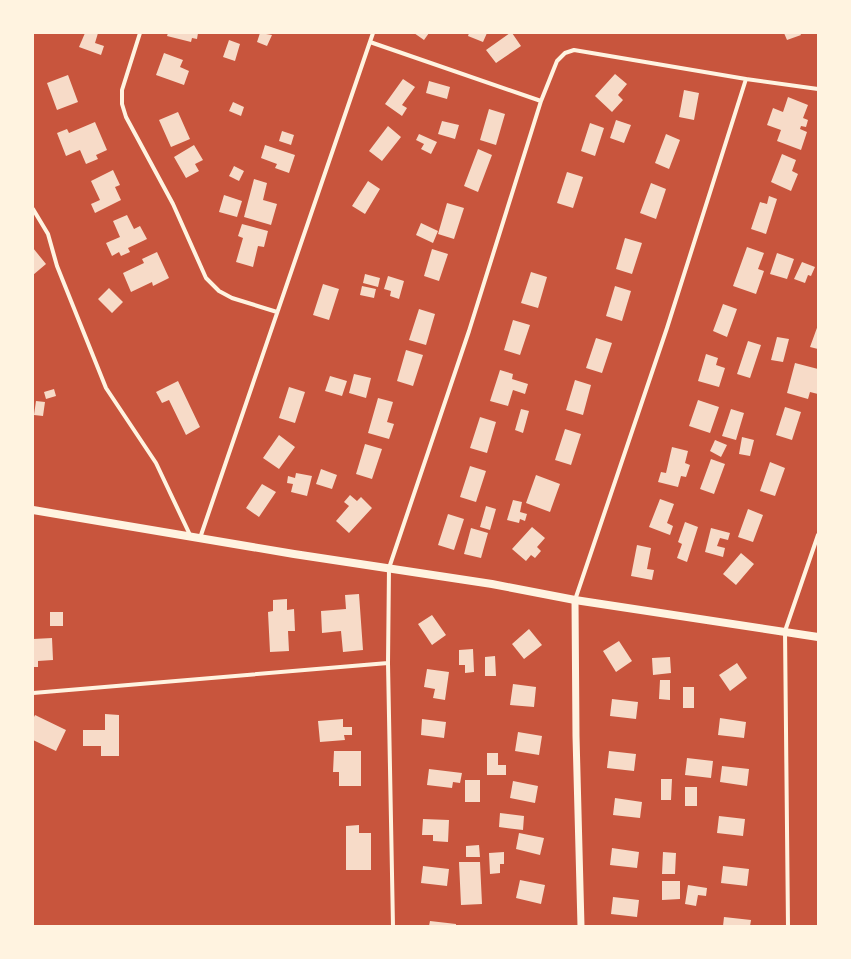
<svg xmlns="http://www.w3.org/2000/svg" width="851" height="959" font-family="'PT Sans',sans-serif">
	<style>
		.building { fill: #f7dbc8 }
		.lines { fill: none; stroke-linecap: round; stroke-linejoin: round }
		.minor { stroke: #fff3e0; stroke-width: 4 }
		.tertiary { stroke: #fff3e0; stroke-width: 7 }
		.secondary { stroke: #fff3e0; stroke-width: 8 }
	</style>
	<rect width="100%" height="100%" fill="#c8553d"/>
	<!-- building -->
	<path class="building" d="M85,33H98L95,43L104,46L101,55L79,47Z
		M168,33H198L197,39L192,38L191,42L167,36Z
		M260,33L272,35L267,46L257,42Z
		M414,33H429L424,40Z
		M469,33H487L483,42L468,36Z
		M510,33H512L521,46L496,63L486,50Z
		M784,33H800L801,35L787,40Z
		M229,40L240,44L235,61L223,57Z
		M164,53L183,60L180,67L189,71L184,85L156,75Z
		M615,74L627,84L618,95L623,100L612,112L595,96Z
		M68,75L78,102L57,110L47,83Z
		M403,79L415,87L402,105L407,108L402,116L385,104Z
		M429,81L450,87L447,99L426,93Z
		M684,90L699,93L694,120L679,117Z
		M788,97L808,105L803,118L808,120L806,127L801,126L800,129L807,132L801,150L777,141L781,130L767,125L773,108L783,112Z
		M233,102L244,107L241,116L229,111Z
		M489,109L505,114L496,145L480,140Z
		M178,112L190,139L171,147L159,120Z
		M616,120L631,125L624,143L610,138Z
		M442,121L459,125L455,139L438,134Z
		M95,122L107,150L96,155L98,159L86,164L80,150L66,156L57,133L67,129L69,133Z
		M590,123L604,128L595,156L581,151Z
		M388,126L401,137L382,161L369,151Z
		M282,131L294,135L291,145L279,141Z
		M419,134L437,142L431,154L421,149L424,144L416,140Z
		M666,134L680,140L669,169L655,163Z
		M194,145L203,160L195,164L199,171L186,178L174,157Z
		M265,145L295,155L289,173L275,168L277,164L261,158Z
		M478,149L492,155L478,192L464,186Z
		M782,154L796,160L792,171L798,174L791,191L771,182Z
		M234,166L244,171L239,181L229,176Z
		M113,170L120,185L115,187L121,200L95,213L91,204L100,200L91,181Z
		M567,172L583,177L573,208L557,203Z
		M254,179L267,183L263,200L277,204L271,225L244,217Z
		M368,181L380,189L365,214L352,206Z
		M651,183L666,189L656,219L640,213Z
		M224,195L242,201L237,217L219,212Z
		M769,196L777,199L766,234L751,229L760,202L767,204Z
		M447,203L464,208L454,239L438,234Z
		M127,215L134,229L140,226L147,239L128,248L130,252L121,256L119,252L112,256L106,243L120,237L113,221Z
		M421,223L438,231L433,243L416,235Z
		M242,224L268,231L264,247L258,246L253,267L236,262L243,238L238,236Z
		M625,238L642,243L632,274L616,269Z
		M747,247L764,253L758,269L764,271L756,294L733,286Z
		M33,248L46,264L33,275Z
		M432,249L448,254L439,281L424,276Z
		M157,252L169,278L153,286L152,282L131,292L123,273L144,263L142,259Z
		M777,253L794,259L787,279L770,274Z
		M802,262L815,267L811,276L808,275L805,283L794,279Z
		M531,272L547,277L538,308L521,303Z
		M365,274L380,278L378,287L363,283Z
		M388,276L404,281L399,299L390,296L391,291L384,289Z
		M323,284L339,289L329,320L313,315Z
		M362,286L376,289L374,298L360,295Z
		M615,286L631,291L622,321L606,316Z
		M109,288L123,302L112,313L98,299Z
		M723,304L737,309L727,337L713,331Z
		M419,309L435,314L426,345L409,340Z
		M513,320L530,325L520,355L504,350Z
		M818,325V349L810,347Z
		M777,337L789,339L783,362L771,360Z
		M596,338L612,343L602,373L586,368Z
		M748,341L761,345L750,378L737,374Z
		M406,350L423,355L413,386L397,381Z
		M706,354L718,358L716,365L725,368L719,387L698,381Z
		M795,363L818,369V394L810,392L808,399L787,393Z
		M500,370L513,374L512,379L528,384L525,394L513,390L508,406L490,401Z
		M354,374L371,378L366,398L349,393Z
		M330,376L347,381L342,396L325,391Z
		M575,380L591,385L583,415L566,410Z
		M178,381L200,427L186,435L169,400L162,403L156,392Z
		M289,387L305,392L295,423L279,418Z
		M54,389L56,396L46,399L44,392Z
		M378,398L393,402L387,422L394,424L389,439L368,433Z
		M698,400L719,407L710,433L689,426Z
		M36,401L45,402L43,416L34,415Z
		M785,407L801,412L792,440L776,435Z
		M521,409L529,411L523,433L515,430Z
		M731,409L744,413L736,440L722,436Z
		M480,417L496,422L487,453L470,448Z
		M565,429L581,434L571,465L555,460Z
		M279,435L295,447L279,469L263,458Z
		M742,437L754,440L750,456L739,454Z
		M715,440L727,445L721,457L710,451Z
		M365,444L382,449L372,479L356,474Z
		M672,447L688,451L685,463L690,465L686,477L681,476L678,487L658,482L661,472L666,473Z
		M711,459L725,464L714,494L700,489Z
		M770,462L785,468L775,496L760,491Z
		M470,466L486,471L476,502L460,497Z
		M321,469L337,475L332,489L316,484Z
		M296,473L312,476L307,496L291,492L293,484L287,483L288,476L295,478Z
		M536,475L560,484L550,512L526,503Z
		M262,484L276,492L259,517L246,508Z
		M350,495L357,501L361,497L372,508L349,533L336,521L349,506L344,502Z
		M660,499L674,504L667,523L673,526L670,535L649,527Z
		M513,500L522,502L520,512L527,514L525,521L520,519L519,523L507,520Z
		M486,506L496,509L490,530L480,527Z
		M748,509L763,515L753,542L738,537Z
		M448,514L464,519L454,550L438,545Z
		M685,522L698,527L687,562L677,558L682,544L678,542Z
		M532,527L545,538L537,547L541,551L535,558L531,555L526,561L512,549Z
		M471,528L488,533L481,558L464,554Z
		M711,528L730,533L728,540L720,538L717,546L725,548L723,557L705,552Z
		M637,545L651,548L647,569L654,570L652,580L631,576Z
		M741,553L754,564L736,585L723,574Z
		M359,594L363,650L343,652L341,631L322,633L321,611L346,609L345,595Z
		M287,599V610L294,609L295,631H288L289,651L270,652L268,612L273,611V600Z
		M50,612H63V626H50Z
		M432,615L446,635L432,645L418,624Z
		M529,629L542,645L524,659L512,644Z
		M52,638L53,660L38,661V667H33V639Z
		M619,641L632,661L616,672L603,651Z
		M473,649L474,672L465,673V665H459V650Z
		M495,656L496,676H485V657Z
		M670,657L671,673L653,675L652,658Z
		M737,663L747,678L730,691L719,675Z
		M427,669L449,672L445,700L433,698L435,689L424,687Z
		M660,680H670V700L659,699Z
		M513,684L536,687L534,707L510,705Z
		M683,687H694V708H683Z
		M612,699L638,702L636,719L610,716Z
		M105,714L119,715V756H101V746H83V730H105Z
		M35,715L66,730L56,751L33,740V719Z
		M720,718L746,722L744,738L718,735Z
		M343,719V727H352V735H344L345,740L320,742L318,721Z
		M422,719L446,722L444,738L421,735Z
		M518,732L542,736L539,755L515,751Z
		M334,751H361V786H339V772H333Z
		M609,751L636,754L634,771L607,768Z
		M487,753H498V765H506V775H487Z
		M687,758L713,761L711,778L685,775Z
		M722,766L749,769L747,786L720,782Z
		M429,769L462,773L460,783L453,782L452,788L427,785Z
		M661,779H672L671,800H661Z
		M465,780H480V802H465Z
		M513,781L538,786L535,803L510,798Z
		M685,787H697V806H685Z
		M615,798L642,802L640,818L613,815Z
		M500,813L524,816L523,830L499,827Z
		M719,816L745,819L743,836L717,833Z
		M423,819L449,820L448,842L433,841V835H422Z
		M359,825V833H371V870H346V826Z
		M519,833L544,838L540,855L516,849Z
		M479,845L480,857H466V846Z
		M612,848L639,852L637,868L610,865Z
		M504,852V864H500V873L490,874L489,853Z
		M663,852L676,853L675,874H662Z
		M459,862H480L482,904L461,905Z
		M423,866L449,869L447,886L421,883Z
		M723,866L749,869L747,886L721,883Z
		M520,880L545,885L541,904L516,898Z
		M662,881H680V899L662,900Z
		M688,885L707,888L706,896L698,895L696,906L685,904Z
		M613,897L639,900L637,917L611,914Z
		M724,917L751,920L750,926H723Z
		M430,921L456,924V926H429Z"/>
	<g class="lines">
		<!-- minor -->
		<path class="minor" d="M140,33L122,90V104L126,117L173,204L206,278L219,291L232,298L277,312
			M370,42L541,101
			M33,209L48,234L57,266L106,388L156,463L191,537
			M200,538L373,33
			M575,600L667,328L746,79
			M33,693L388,663
			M393,926L388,663L389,568L469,331L541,101L557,61L565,53L574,50L746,79L818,89
			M788,926L785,631L818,535"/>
		<!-- tertiary -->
		<path class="tertiary" d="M575,600L576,736L581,926"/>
		<!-- secondary -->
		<path class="secondary" d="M33,510L294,554L492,584L575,600L818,637"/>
	</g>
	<!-- border -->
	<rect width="851" height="959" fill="none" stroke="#fff3e0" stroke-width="68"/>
</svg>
